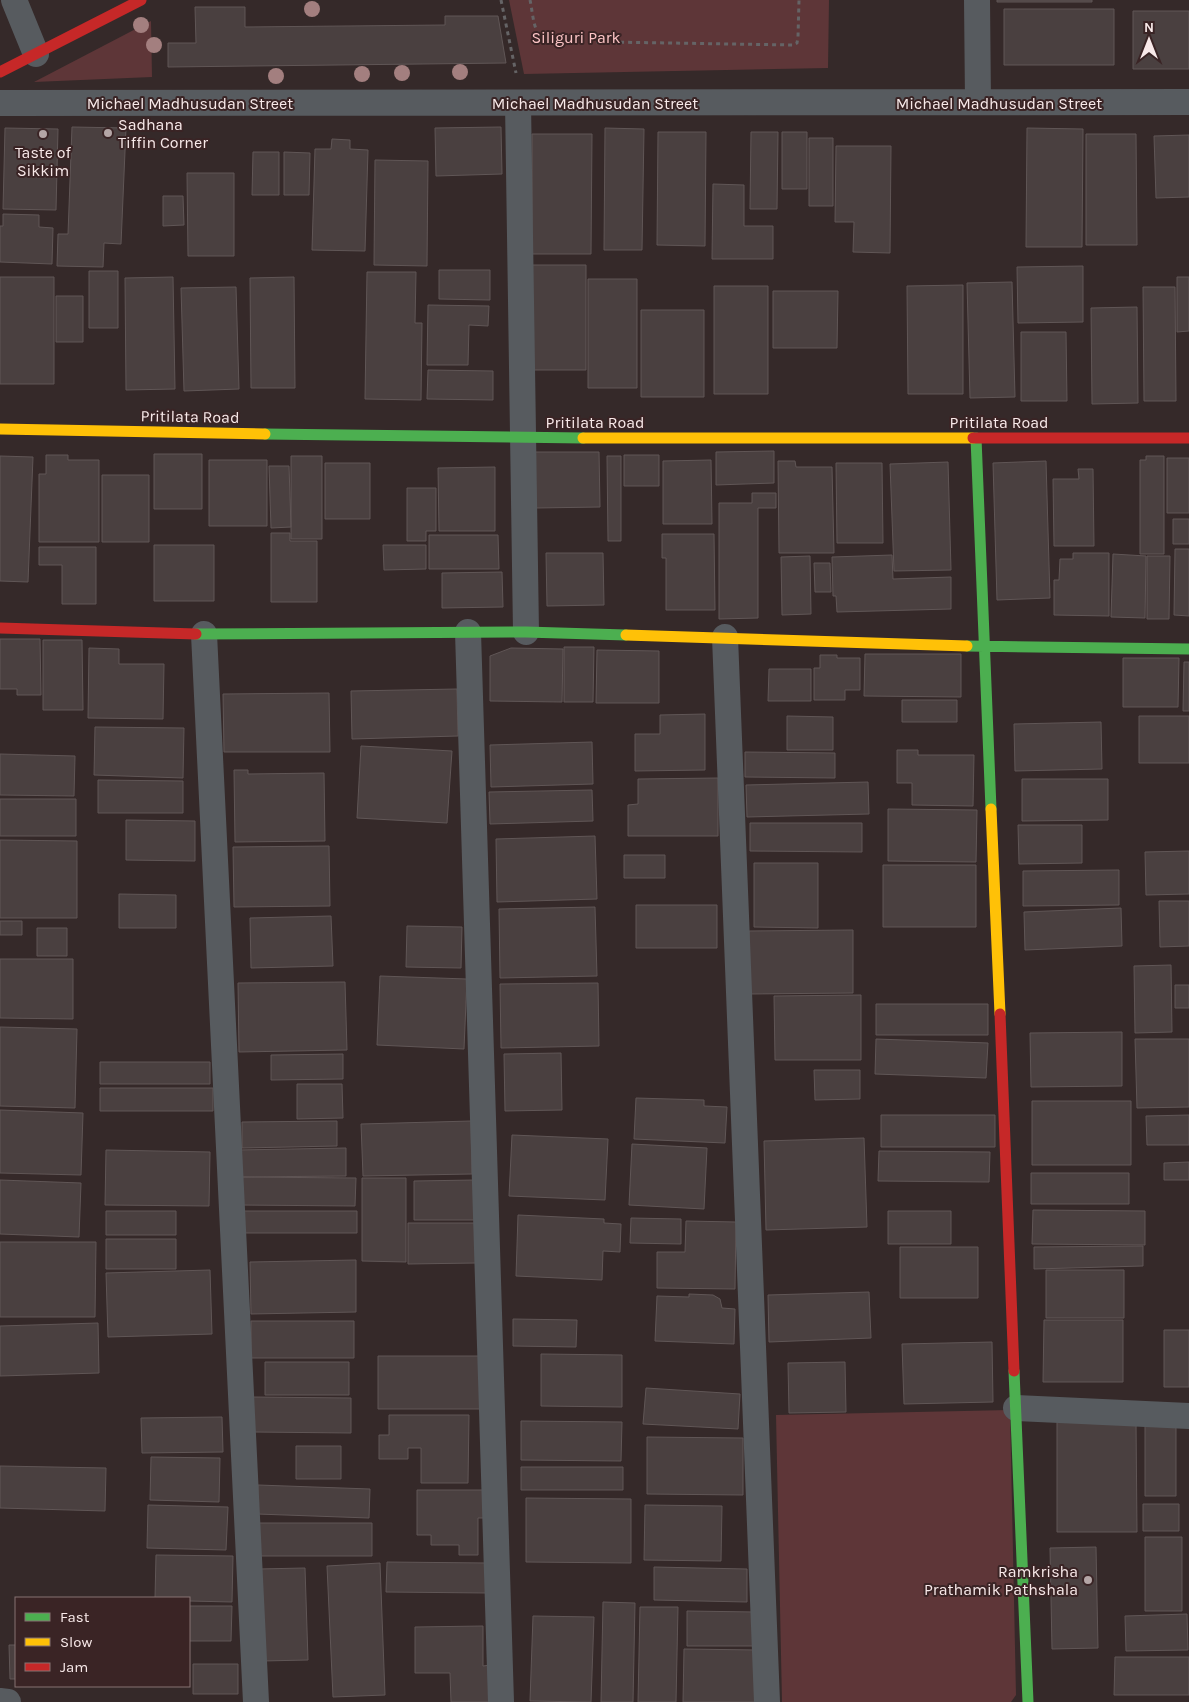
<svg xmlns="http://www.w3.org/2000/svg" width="1189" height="1702" font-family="Karla,sans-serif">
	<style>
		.green { fill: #5e3638 }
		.building { fill: #4a4040; stroke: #605656 }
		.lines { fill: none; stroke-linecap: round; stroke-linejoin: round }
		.path { stroke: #656466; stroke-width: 3; stroke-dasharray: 4 4; stroke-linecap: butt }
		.street { stroke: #575b5f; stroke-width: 26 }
		.fast { stroke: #4caf50; stroke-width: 11 }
		.slow { stroke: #ffc107; stroke-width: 11 }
		.jam { stroke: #c62828; stroke-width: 11 }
		.tree { fill: #a37f7f }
		.poi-dot { fill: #b4a6a6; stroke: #3a2425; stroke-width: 2 }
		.labels { text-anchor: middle; stroke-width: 4; stroke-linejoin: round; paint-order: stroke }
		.park-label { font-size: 16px; fill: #fdc5c6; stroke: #3a2425 }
		.street-label { font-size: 16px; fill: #f8e9e9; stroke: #3a2425 }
		.poi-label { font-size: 16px; fill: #f8e9e9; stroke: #3a2425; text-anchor: start }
	</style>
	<rect width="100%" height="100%" fill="#352929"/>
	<!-- green -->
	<path class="green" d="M509,0H829L828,68L524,74Z
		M151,21L152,77L34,82Z
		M1010,1410L1016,1695L1011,1702H782L776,1415Z"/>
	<!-- building -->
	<path class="building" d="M997,0H1092V2H997Z
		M195,7H245V27L445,25V16H498L506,63L168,67V43H196Z
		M1004,9H1114V65H1004Z
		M1133,11H1189V69H1133Z
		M72,127L126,128L121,244L104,243L103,267L57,266L58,234H68Z
		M501,127L502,174L436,176L435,128Z
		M5,128L58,129L56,210L3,209Z
		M605,128L644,129L642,250H604Z
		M1027,128L1083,129L1082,247H1026Z
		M658,132H706L705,246L657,245Z
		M751,132H778L777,209H750Z
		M782,132H807V189H782Z
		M532,134H592L591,254H532Z
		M1086,134H1136L1137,245H1086Z
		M1189,135V197L1156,198L1154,136Z
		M809,138H833V206H809Z
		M332,139L350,140V149L368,150L365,251L312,250L315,149H331Z
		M836,146H891L890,253L853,252L854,222H835Z
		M253,152H279V195H252Z
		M284,152L310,153L309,195H284Z
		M375,160L428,161L427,266L374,265Z
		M187,173H234V256H188Z
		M713,184L744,185V226H773V259H712Z
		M163,196H183L184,225L163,226Z
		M3,214L39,215V227L53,228L52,264L0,262V226H3Z
		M525,265H586V370H525Z
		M1083,266V322L1018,323L1017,267Z
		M439,270H490V300L439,299Z
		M89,271H118V328H89Z
		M367,272H416L415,323H422L421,400L365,399Z
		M0,277H54V384H0Z
		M173,277L175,389L126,390L125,278Z
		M294,277L295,388H251L250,278Z
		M1177,277H1189V331L1177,332Z
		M588,279H637V388H588Z
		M1012,282L1015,397L970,398L967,283Z
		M963,285V394H908L907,286Z
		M714,286H768V394H714Z
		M236,287L239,389L184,391L181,288Z
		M1143,287H1175L1176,401H1144Z
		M773,291H838L837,348H773Z
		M56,296H83V342H56Z
		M428,305L489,306L488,326L469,325L468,365H427Z
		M1137,307L1138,403L1092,404L1091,308Z
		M641,310H704V397H641Z
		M1021,332H1066L1067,401H1021Z
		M428,370L493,371V400L427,399Z
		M774,451V483L716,485V452Z
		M535,452H599L600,507L536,508Z
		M154,454H202V509H154Z
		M46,455H68V460H99V542H39V474H46Z
		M624,455H659V486H624Z
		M0,456L33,457L28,582L0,581Z
		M291,456H322V539H291Z
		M607,456H621V541H608Z
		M1146,456H1164V554H1140V460H1146Z
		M1167,458H1189V513H1167Z
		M209,460H267V526H209Z
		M711,460L712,524H663V461Z
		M778,461H795L796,467H832L834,553H779Z
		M1046,461L1050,598L997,600L993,463Z
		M948,462L951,570L894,571L890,464Z
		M325,463H370V519H325Z
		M836,463H882L883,543H837Z
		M269,466H289L291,527L271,528Z
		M495,467V531H439L438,468Z
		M1078,469H1093L1094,546H1054L1053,479H1079Z
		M102,475H149V542H102Z
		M407,488H436V531H426V541H407Z
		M752,493H776V508H758V618L719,619V503H752Z
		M1173,519H1189V544H1173Z
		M271,533H290V541H317V602H271Z
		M662,534H714L715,610H666V558H662Z
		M429,535H498L499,569H429Z
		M154,545H214V601H154Z
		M383,545H426V569L384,570Z
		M39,547H96V604H62V565H39Z
		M1175,549H1189V616L1174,615Z
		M546,553H603L604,605L547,606Z
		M1073,553H1109V616L1054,615V580H1059L1060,559H1073Z
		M1113,554L1146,556L1145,618L1111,617Z
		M892,555L893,579L951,577V609L837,612L836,596H833L832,557Z
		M810,556L811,614L782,615L781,557Z
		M1147,556H1170L1169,619H1147Z
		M814,563H830L831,592H815Z
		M502,572L503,607L442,608V573Z
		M0,639H40L41,695H17V689H0Z
		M43,640H82L83,710H43Z
		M564,647H594L593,702H564Z
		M89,648L119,649V664H164L163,719L88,718Z
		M511,648L563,649L562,702L490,701V656Z
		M597,650L659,651V703H596Z
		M865,654H961V697L864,696Z
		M820,655H837V658H860V690H845V700H814V668H820Z
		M1123,658H1179L1178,707H1123Z
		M1184,662H1189V711H1183Z
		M769,669H811V701H768Z
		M457,689L458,736L352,739L351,691Z
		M329,693L330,752H224L223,694Z
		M902,700H957V722H902Z
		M705,714V770L635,771V734H660V715Z
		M787,716L833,717V750H787Z
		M1139,716H1189V763H1139Z
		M1101,722L1102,769L1015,771L1014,724Z
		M95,727L184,728L183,778L94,775Z
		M592,742L593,784L491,787L490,745Z
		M361,746L452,751L447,823L357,818Z
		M897,750H918V755H974L973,806L912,805V783H897Z
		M745,752L835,753V778L745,777Z
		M0,754L75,756L74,796L0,795Z
		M234,770H248V774L324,773L325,841L235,842Z
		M718,778V836H628V805L638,804V779Z
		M1022,779H1108V820L1022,821Z
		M98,780L183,781V813H98Z
		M868,782L869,814L747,817L746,785Z
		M592,790L593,821L490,824L489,792Z
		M0,799H76V836H0Z
		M888,809L977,810L976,862L888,861Z
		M126,820L195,821V861L126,860Z
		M750,823H862V852L750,851Z
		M1018,825H1082V863L1019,864Z
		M595,836L597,899L497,902L496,839Z
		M0,840L77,841V918H0Z
		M329,846L330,906L234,907L233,847Z
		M1189,851V894L1146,895L1145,852Z
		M624,855H665V878H624Z
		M754,863H818V928L754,927Z
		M883,865H976V927H883Z
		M1119,870V905L1023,906V871Z
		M119,894L176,895V928H119Z
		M1159,901H1189V946L1160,947Z
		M636,905H717V948H636Z
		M595,907L597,976L500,978L499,909Z
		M1121,908L1122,946L1025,950L1024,912Z
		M331,916L333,966L251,968L250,918Z
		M0,921H22V935H0Z
		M407,926L462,927L461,968L406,967Z
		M37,928H67V956H37Z
		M853,930V993L749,994V931Z
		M0,959H73V1019L0,1018Z
		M1171,965L1172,1032L1135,1033L1134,966Z
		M380,976L467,979L464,1049L377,1045Z
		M345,982L347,1050L239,1052L238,983Z
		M598,983L599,1046L501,1048L500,984Z
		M1175,985H1189V1008H1175Z
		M861,995V1060H775L774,996Z
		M876,1004H988V1035H876Z
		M0,1027L77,1029L75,1108L0,1106Z
		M1122,1032V1086L1031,1087L1030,1033Z
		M876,1039L988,1043L986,1078L875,1074Z
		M1135,1039H1189V1107L1137,1108Z
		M561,1053L562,1110L505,1111L504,1054Z
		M343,1054V1079L271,1080V1055Z
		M100,1062H210V1084H100Z
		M814,1070H860V1099L815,1100Z
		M297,1084H342L343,1118L297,1119Z
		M100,1088H213V1111H100Z
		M636,1098L704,1100V1106L727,1107L725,1143L634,1139Z
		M1032,1101H1131V1165H1032Z
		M0,1110L83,1113L81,1175L0,1173Z
		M881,1115H995V1147H881Z
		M1189,1115V1145H1147L1146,1116Z
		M337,1121V1146L242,1148V1122Z
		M471,1121L472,1174L363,1176L361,1124Z
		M512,1135L608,1139L605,1200L509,1196Z
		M864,1138L867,1227L766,1230L764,1141Z
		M632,1144L707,1148L704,1209L629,1205Z
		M346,1148V1176L239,1177L238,1150Z
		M106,1150L210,1152L209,1206L105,1205Z
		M879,1151L990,1152L989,1182L878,1181Z
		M1189,1162V1180H1164V1163Z
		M1031,1173H1129V1204H1031Z
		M239,1177L356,1178L355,1206L238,1205Z
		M362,1178H406V1262L362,1261Z
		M0,1180L81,1183L79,1237L0,1234Z
		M475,1180V1220H414V1181Z
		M1033,1210L1145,1211V1245L1032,1244Z
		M106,1211H176V1235H106Z
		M242,1211H357V1233H242Z
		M888,1211H951V1244H888Z
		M518,1215L604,1219V1223L621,1224L620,1252L603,1251L602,1280L516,1276Z
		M631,1218L681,1219V1244L630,1243Z
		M686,1221L736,1222L735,1289L657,1288V1252H685Z
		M408,1223H476V1263L408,1264Z
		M106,1239H176V1269H106Z
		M0,1242H96L95,1317H0Z
		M1143,1246V1266L1034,1269V1247Z
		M900,1247H978V1298H900Z
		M356,1260V1312L251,1314L250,1262Z
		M210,1270L212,1334L108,1337L106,1273Z
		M1046,1270H1124V1318H1046Z
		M869,1292L871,1338L769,1342L768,1295Z
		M689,1294L713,1295L720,1299L722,1308L735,1309L734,1344L655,1341L657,1296L689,1297Z
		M513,1319L577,1320L576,1347L513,1346Z
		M1044,1320H1123V1382H1043Z
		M251,1321H354V1358H251Z
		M98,1323L99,1373L0,1376V1326Z
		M1164,1330H1189V1387H1164Z
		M992,1342L993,1402L904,1404L902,1344Z
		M541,1354L622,1355V1407L541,1406Z
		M378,1356H482V1409H378Z
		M265,1362H349V1395H265Z
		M845,1362L846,1412L789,1413L788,1363Z
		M646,1388L740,1394L738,1429L643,1424Z
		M252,1397L351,1398V1433L252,1432Z
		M389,1415H469L468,1483H421V1448H408V1459H379V1435H389Z
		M222,1417L223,1452L142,1453L141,1418Z
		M521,1421L622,1422L621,1461L521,1460Z
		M1057,1421H1136L1137,1532H1057Z
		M1145,1425H1176V1496H1145Z
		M647,1437L743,1438V1495L647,1494Z
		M296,1446H341V1479H296Z
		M151,1457L220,1458L219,1502L150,1500Z
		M0,1466L106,1468L105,1511L0,1508Z
		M521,1467H623V1490H521Z
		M258,1485L370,1489L369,1518L257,1514Z
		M417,1490H485V1518H478V1555H459V1545H431V1535H417Z
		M526,1498L631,1499V1563L526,1562Z
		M1143,1504H1179V1531H1143Z
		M148,1505L228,1507L226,1550L147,1548Z
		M645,1505L722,1506L721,1561L644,1560Z
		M255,1523H372V1556H255Z
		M1145,1537H1182V1611H1145Z
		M1096,1547L1098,1648L1052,1649L1050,1548Z
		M156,1555L233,1556L232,1602L189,1601V1598H155Z
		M387,1562L487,1563V1593L386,1592Z
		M380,1563L385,1695L333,1697L327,1566Z
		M654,1567L747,1569V1602L654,1600Z
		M305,1568L308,1660L262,1661L258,1569Z
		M603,1602L635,1603L633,1702H601Z
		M189,1606H232L231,1641H189Z
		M640,1607H678L676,1702H638Z
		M687,1611L755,1612L754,1646H687Z
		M1187,1614L1188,1650L1126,1651L1125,1616Z
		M533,1616L594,1617L591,1702L530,1701Z
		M483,1626V1666L490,1665V1702H451L450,1673H415V1627Z
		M9,1645H16V1679H10Z
		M684,1649L758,1650L757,1702H683Z
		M1115,1657H1189V1695H1114Z
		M193,1664H238V1694H193Z"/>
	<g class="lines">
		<!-- path -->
		<path class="path" d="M501,0L516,73
			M530,0C533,13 533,34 545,41L793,45L797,43L798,37L799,0"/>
		<!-- street -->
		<path class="street" d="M14,0L36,54
			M977,0L978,102
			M0,103L1189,102
			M518,103L526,632
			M468,632L501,1702
			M204,634L256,1702
			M725,637L767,1702
			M1016,1408L1189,1416
			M0,1701L8,1702"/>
		<!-- fast -->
		<path class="fast" d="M265,434L583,438
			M976,438L991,809
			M196,634L526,632L626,635
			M967,646L1189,649
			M1014,1371L1028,1702"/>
		<!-- slow -->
		<path class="slow" d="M0,429L265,434
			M583,438H973
			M626,635L967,646
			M991,809L1000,1014"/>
		<!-- jam -->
		<path class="jam" d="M0,72L141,0
			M973,438H1189
			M0,628L196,634
			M1000,1014L1014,1371"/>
	</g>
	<!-- trees -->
	<g class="tree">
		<circle cx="312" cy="9" r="8"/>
		<circle cx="141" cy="25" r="8"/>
		<circle cx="154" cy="45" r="8"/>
		<circle cx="460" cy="72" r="8"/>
		<circle cx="402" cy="73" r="8"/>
		<circle cx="362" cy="74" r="8"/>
		<circle cx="276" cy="76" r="8"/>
	</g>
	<!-- markers -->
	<g class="poi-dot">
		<circle cx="108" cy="133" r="5"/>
		<circle cx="43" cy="134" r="5"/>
		<circle cx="1088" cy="1580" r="5"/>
	</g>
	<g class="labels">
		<!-- park labels -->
		<g class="park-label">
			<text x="576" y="43">Siliguri Park</text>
		</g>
		<!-- street labels -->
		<g class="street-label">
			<text x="190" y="109">Michael Madhusudan Street</text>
			<text x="595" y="109">Michael Madhusudan Street</text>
			<text x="999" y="109">Michael Madhusudan Street</text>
			<text transform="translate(190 416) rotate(1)" y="6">Pritilata Road</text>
			<text x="595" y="428">Pritilata Road</text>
			<text x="999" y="428">Pritilata Road</text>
		</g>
		<!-- poi labels -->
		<g class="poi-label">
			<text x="118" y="130">Sadhana<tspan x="118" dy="18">Tiffin Corner</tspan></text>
			<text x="43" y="158" text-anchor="middle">Taste of<tspan x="43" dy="18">Sikkim</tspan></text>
			<text x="1078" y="1577" text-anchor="end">Ramkrisha<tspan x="1078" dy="18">Prathamik Pathshala</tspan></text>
		</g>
	</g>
	<!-- legend -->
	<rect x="15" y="1597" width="175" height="90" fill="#3a2425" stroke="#867373"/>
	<rect x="25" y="1613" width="25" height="8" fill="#4caf50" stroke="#867373"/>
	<text x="60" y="1622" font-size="15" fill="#f8e9e9">Fast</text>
	<rect x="25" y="1638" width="25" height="8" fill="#ffc107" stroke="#867373"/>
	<text x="60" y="1647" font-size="15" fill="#f8e9e9">Slow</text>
	<rect x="25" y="1663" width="25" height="8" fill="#c62828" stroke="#867373"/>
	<text x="60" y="1672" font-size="15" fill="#f8e9e9">Jam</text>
	<!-- north arrow -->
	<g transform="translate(1149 40)" stroke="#3a2425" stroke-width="4" paint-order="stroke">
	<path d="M0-4L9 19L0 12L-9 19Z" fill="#f8e9e9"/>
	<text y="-8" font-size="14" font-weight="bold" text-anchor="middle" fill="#f8e9e9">N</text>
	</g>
</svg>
